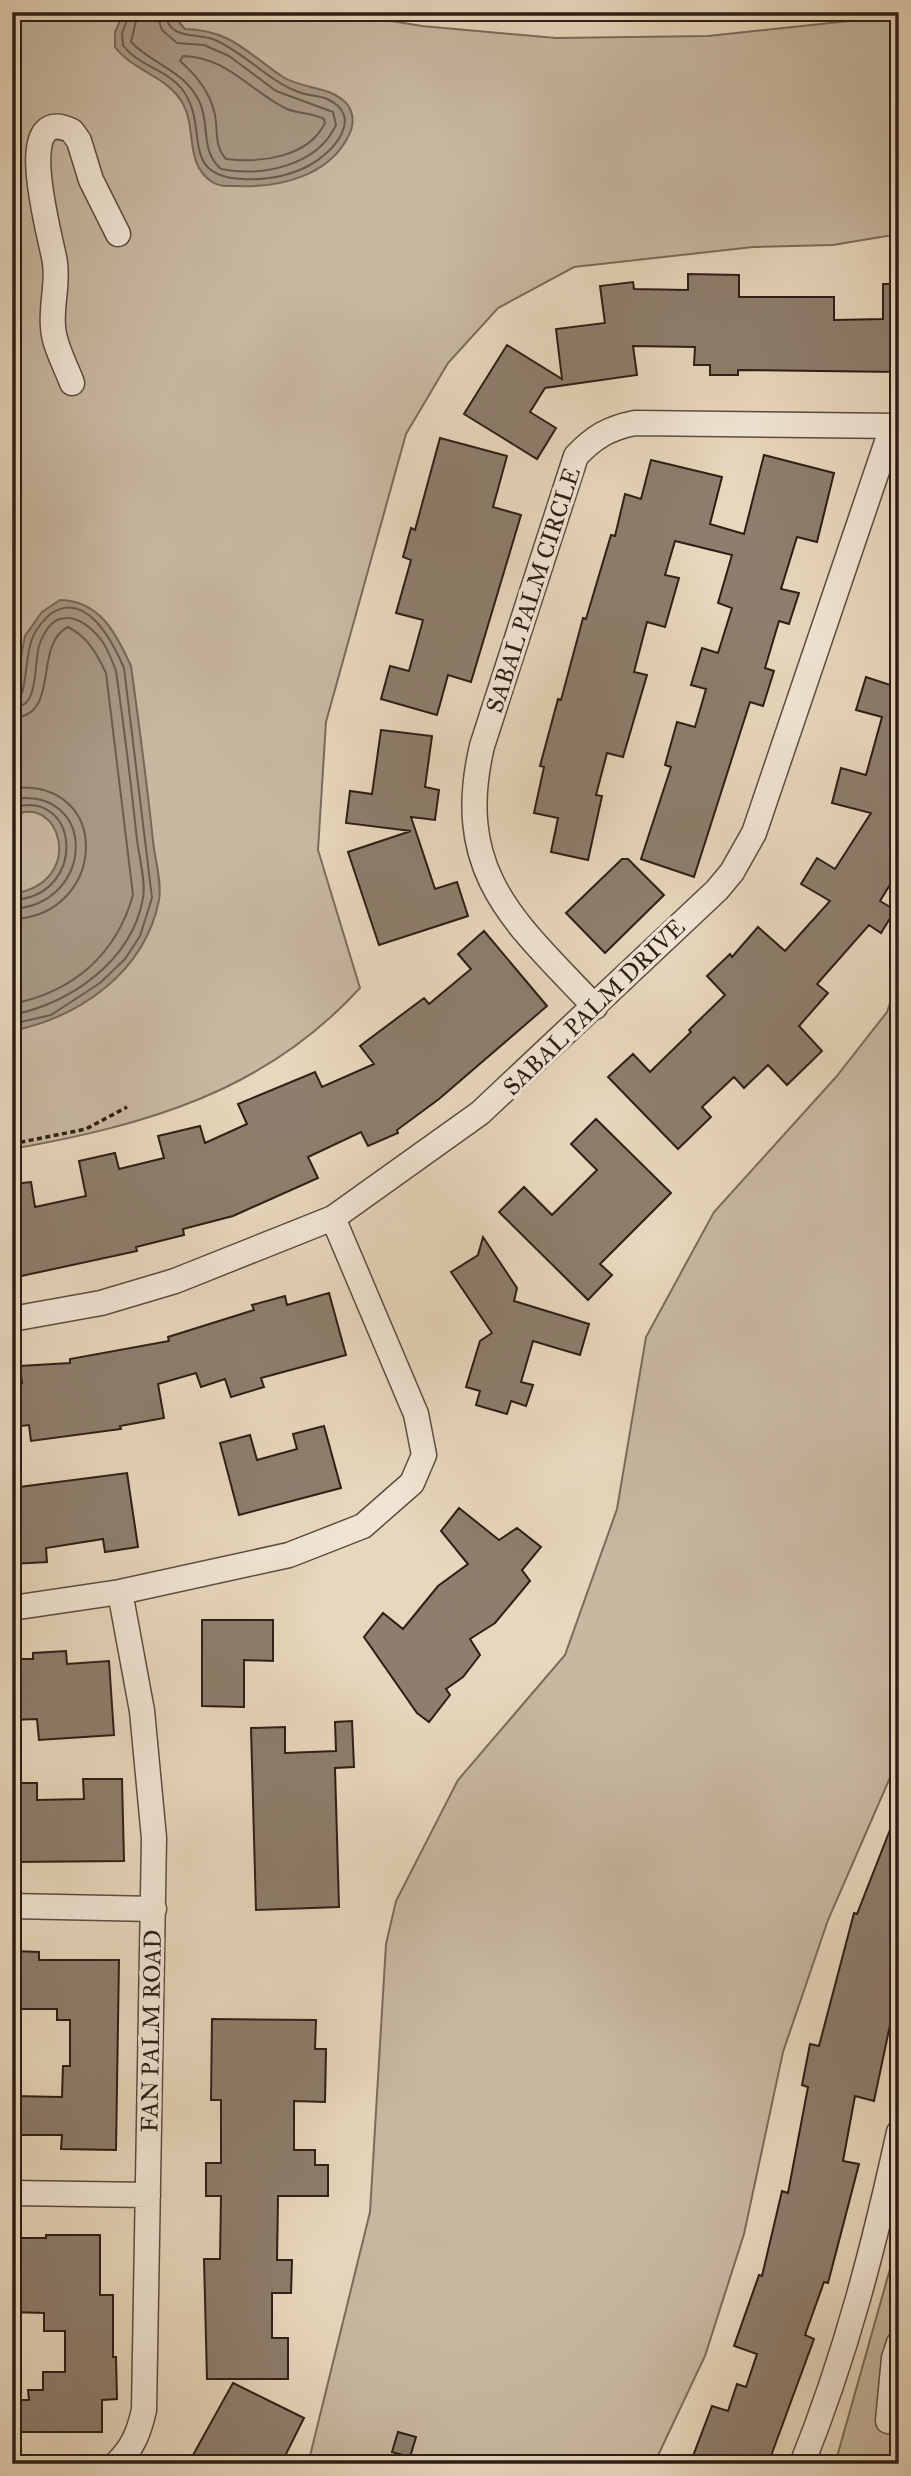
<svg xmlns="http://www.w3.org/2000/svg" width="911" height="2476" font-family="'IM FELL Great Primer',serif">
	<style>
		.green { fill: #c8b8a1; stroke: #7a6b5c; stroke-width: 2 }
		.water { fill: #a89885; stroke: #776759; stroke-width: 2 }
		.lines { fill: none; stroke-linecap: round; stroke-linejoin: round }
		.shore { stroke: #6a5b4e; stroke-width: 2 }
		.building { fill: #8e7e6d; stroke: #2d1e17; stroke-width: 2 }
		.minor-casing { stroke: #5c4c40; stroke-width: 27 }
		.path { stroke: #2d1e17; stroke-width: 3.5; stroke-dasharray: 5 3.5; stroke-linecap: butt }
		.minor { stroke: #f0e5d4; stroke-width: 24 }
		.labels { text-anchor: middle; stroke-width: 7; stroke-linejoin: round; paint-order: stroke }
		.street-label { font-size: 24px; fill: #2d1e17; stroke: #f0e5d4 }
	</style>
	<rect width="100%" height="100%" fill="#e8d7bd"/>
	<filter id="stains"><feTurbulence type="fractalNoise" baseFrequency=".00286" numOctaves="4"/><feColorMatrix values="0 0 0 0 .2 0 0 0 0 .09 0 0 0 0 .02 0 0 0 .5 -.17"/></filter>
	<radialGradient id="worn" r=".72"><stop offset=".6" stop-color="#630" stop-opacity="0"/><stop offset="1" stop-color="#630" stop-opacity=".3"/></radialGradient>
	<!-- green -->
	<path class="green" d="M12,12H336L422,26L556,38L708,36L877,18L899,12V234L833,245L753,247L574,267L498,308L448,363L406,434L326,722L318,850L360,988C265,1092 146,1125 12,1149Z
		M899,977V1757L828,1920L783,2052L744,2234L705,2356L654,2464H308L370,2212L386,1944L396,1901L458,1780L565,1655L617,1509L646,1337L714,1212L836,1077L887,1012Z
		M899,2237V2464H835Z"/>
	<!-- water -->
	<path class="water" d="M124,12H170L185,29C231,30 247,53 283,77C302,89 330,86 346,103C355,113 354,126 348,137C328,176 279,188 238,186C229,186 220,187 212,182C184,163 197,129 183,104C168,76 134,72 115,47V32Z
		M60,600C100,601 116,633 131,666C139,724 147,783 153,841C155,859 162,883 159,900C145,972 80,1017 12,1031V894C89,883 59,789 12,817V703L25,636L42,612Z"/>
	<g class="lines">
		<!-- shore -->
		<path class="shore" d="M130,12L122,33L123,45C138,66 166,69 182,89C211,127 177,176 243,179C265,180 290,176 310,165C334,152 365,116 327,99C317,95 306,96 296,91C266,79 245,53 215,40C196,32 168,41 165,12
			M138,12L131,42C154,66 185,70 200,103C210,125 200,151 221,169C262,177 317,166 336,125L333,112L276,91L229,56L204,45L177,43L162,30L156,12
			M183,56C227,57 250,91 287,109C299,114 313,113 324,119L325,123C308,158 260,163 226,159C213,145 219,128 214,111C209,91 195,74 180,61Z
			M12,699L22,693C27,676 26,655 32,639C35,630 45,618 52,613C87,591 113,642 124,668L152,898L140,936L125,959L100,983L51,1015L12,1024
			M12,708C20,707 26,705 30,697C38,680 34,660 40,643C54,605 82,615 102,641C108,649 112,661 116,671C124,727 131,783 137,840C139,857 146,881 143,898C132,961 71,1003 12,1015
			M12,718C62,716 32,645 68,627C88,637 97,654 106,673L133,895C116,955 73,992 12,1004
			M12,788C115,778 106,917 12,919
			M12,799C99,786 95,905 12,909
			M12,808C80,786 89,897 12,900"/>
	</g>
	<!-- building -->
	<path class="building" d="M688,274L739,275V297H834V320L883,319V284H899V372L738,370V375H710V365H694L695,347L633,346L637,375L545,388L530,412L556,428L537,459L464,414L507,345L562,379L556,329L605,323L600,286L633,282L634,289L688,290Z
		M440,438L507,456L493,507L521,515L471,682L448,675L437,715L381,699L390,666L409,671L423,620L396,613L411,560L403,557L411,528L415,530Z
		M764,455L834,473L817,542L797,537L781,589L799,593L789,624L779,621L765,668L774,671L763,706L750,702L694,877L641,859L671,767L665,765L677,722L695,727L706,689L691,685L702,648L718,653L732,608L718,603L732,555L675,541L665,575L679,578L665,627L647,622L634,672L647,675L623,757L607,753L596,795L602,796L588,860L551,852L558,818L534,813L544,767L540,766L558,699L561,700L583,618L586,619L611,535L615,536L625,494L641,499L651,460L722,477L710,524L744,534Z
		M893,673L899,674V870L880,901L895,910L881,933L869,925L817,984L828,993L799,1026L822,1051L787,1085L768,1065L744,1088L734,1077L702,1107L711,1117L678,1149L608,1077L633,1054L650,1072L691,1032L689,1030L725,995L707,976L730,954L732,957L758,927L785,951L830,901L801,884L817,858L835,869L871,813L832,803L841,768L866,775L882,717L856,710L866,677L890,685Z
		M381,730L432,736L425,787L439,790L435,820L411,817L435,889L457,882L468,916L379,945L348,852L411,831L346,823L350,791L372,794Z
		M622,859H628L664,895L605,953L566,913Z
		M484,931L547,1006L439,1099L397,1130L398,1133L368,1146L361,1132L308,1157L318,1178L233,1216L183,1229L184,1235L136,1247L137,1251L12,1278V1184L31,1182L35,1207L86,1196L79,1161L115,1153L119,1169L164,1158L158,1136L200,1126L205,1143L247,1124L238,1104L315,1072L322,1087L374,1064L360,1046L424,998L429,1004L471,969L458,954Z
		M596,1119L671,1193L600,1264L612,1275L588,1300L499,1212L524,1187L552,1215L597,1170L571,1144Z
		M483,1237L517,1288L514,1301L589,1324L580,1355L533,1341L521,1382L533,1385L526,1406L511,1401L507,1414L476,1405L480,1391L466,1387L480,1341L492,1333L451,1272L478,1255Z
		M329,1293L346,1355L261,1378L264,1387L231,1397L225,1379L201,1387L196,1373L158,1384L164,1418L120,1426L121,1429L31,1441L29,1425L12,1427V1384L22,1383L20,1366L70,1363V1359L169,1341L168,1337L254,1310L252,1305L285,1296L287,1305Z
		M324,1426L341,1488L239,1515L220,1443L250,1435L257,1460L297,1449L293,1434Z
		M127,1473L138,1547L105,1552L103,1539L46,1548L47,1562L12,1564V1488Z
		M459,1508L499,1540L517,1528L541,1547L522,1570L530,1581L495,1623L470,1639L480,1655L463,1677L446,1689L450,1695L429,1722L417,1713L364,1637L383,1613L403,1629L438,1586L468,1564L441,1531Z
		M202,1620H273V1661L244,1660V1707L202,1706Z
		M66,1651L67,1664L109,1661L114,1735L39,1740L37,1719L12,1720V1659H33V1653Z
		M352,1721L354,1767L335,1768L339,1907L256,1910L251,1728L285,1727V1753L336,1751L335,1722Z
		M83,1779H122L124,1861L12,1862V1783H37V1800L84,1799Z
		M897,1812L899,2007L894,2006L874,2101L855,2096L843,2161L859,2164L828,2283L824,2282L805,2335L814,2339L768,2464H690L712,2406L728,2411L737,2384L746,2387L757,2354L734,2346L759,2275L762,2276L782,2191L788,2193L808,2087L802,2085L810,2044L819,2046L854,1913L857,1914Z
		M12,1951L39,1952V1960H119L116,2150L61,2149L62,2135H12V2096L62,2097L63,2066H70V2020H57V2009H12Z
		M212,2019L316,2020L315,2049H326L325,2102L294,2101V2150H315V2165H328V2196H278L277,2260H292L291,2293H272V2338H288V2379H207L204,2259H220L221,2196H206V2163H221V2100H211Z
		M46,2235H100V2295H113V2357H116L117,2399L102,2400V2432H12V2400H29L28,2390H43V2372H65V2331H44V2313L12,2312V2238H46Z
		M233,2383L304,2418L281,2464H188Z
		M398,2432L416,2437L410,2457L392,2452Z"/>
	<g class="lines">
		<!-- minor casing -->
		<g class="minor-casing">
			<path id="minor" d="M72,383C66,366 54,346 53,327C51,306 58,285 55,263C53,244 9,100 72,131L79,141L91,180L118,234
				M595,1007C516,923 452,874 482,746L576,456C594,437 609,428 635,423L899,426
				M12,1319L101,1303L175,1281L333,1218L480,1113L717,890L732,872L754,833L892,427
				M12,1608L120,1592L289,1555L363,1526L412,1483L424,1455L416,1414L333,1218
				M12,1906L154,1909
				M12,2193L148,2195
				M888,2421L894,2358L899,2343
				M116,2464C133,2448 139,2432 144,2410L154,1838L142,1711L120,1592
				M802,2464C846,2355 874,2246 899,2132"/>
		</g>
		<!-- path -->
		<path class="path" d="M12,1144L86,1129L127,1107"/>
		<!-- minor -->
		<use href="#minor" class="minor"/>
	</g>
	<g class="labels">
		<!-- street labels -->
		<g class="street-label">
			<text transform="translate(533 590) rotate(-72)" y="8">SABAL PALM CIRCLE</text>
			<text transform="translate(594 1007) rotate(-44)" y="8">SABAL PALM DRIVE</text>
			<text transform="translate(151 2031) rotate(-89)" y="8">FAN PALM ROAD</text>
		</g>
	</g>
	<!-- margin -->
	<rect width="911" height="2476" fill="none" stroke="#e8d7bd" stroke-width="42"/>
	<rect x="14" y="14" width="883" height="2448" fill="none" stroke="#2d1e17" stroke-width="3.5"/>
	<rect x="21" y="21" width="869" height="2434" fill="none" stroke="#2d1e17" stroke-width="2"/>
	<rect width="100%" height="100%" filter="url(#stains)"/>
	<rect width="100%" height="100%" fill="url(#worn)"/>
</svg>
